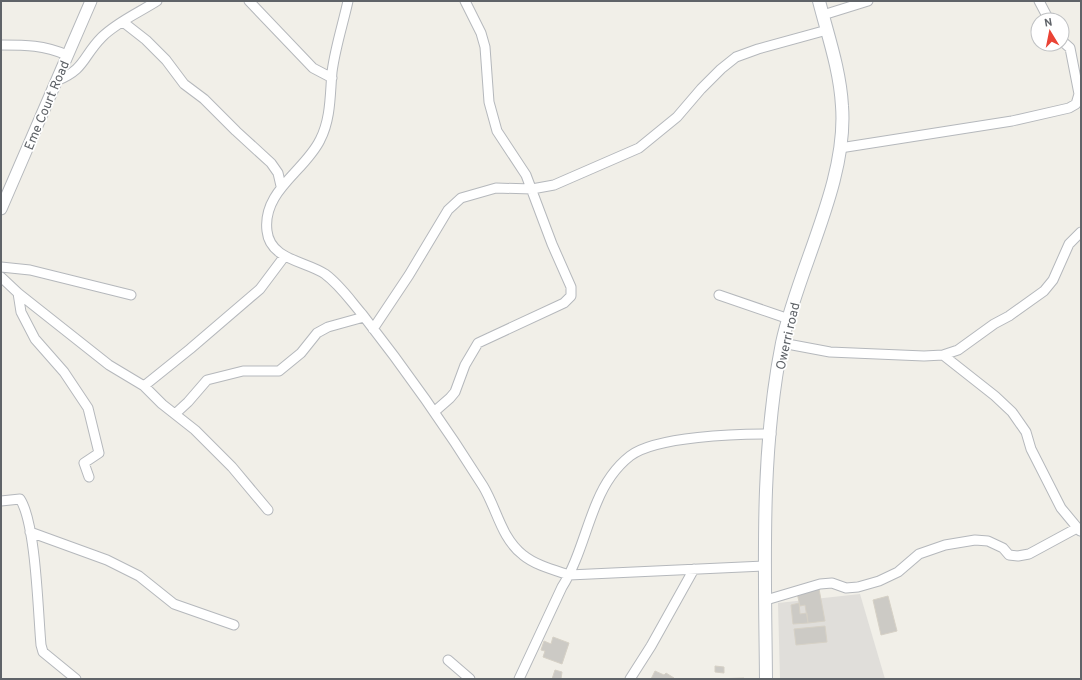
<svg xmlns="http://www.w3.org/2000/svg" width="1082" height="680" font-family="Overpass,sans-serif">
	<style>
		.industrial { fill: #e0deda }
		.building { fill: #cccac5; stroke: #d6d1c6 }
		.lines { fill: none; stroke-linecap: round; stroke-linejoin: round }
		.minor-casing { stroke: #b5b8bc; stroke-width: 11 }
		.tertiary-casing { stroke: #b5b8bc; stroke-width: 13 }
		.secondary-casing { stroke: #b6babf; stroke-width: 14 }
		.minor { stroke: #fff; stroke-width: 9 }
		.tertiary { stroke: #fff; stroke-width: 11 }
		.secondary { stroke: #fff; stroke-width: 12 }
		.labels { text-anchor: middle; stroke-width: 3.5; stroke-linejoin: round; paint-order: stroke }
		.street-label { font-size: 13px; fill: #5f6368; stroke: #fff }
	</style>
	<rect width="100%" height="100%" fill="#f1efe8"/>
	<!-- industrial -->
	<path class="industrial" d="M860,594L885,679H780L778,603Z"/>
	<!-- building -->
	<path class="building" d="M819,589L825,621L808,623L805,605L800,606L797,593Z
		M888,596L897,631L881,635L873,600Z
		M799,603L800,614L807,613L808,623L793,624L791,605Z
		M825,626L827,642L796,645L794,629Z
		M553,637L569,643L562,664L543,657L545,651L541,650L544,641L551,644Z
		M715,666L724,667V673L715,672Z
		M555,670L562,672L561,679H552Z
		M655,671L664,675L666,673L674,678L651,679Z
		M744,678V679H714Z"/>
	<g class="lines">
		<!-- minor casing -->
		<g class="minor-casing">
			<path id="minor" d="M249,1L313,68L332,78
				M348,1C343,24 335,48 332,72C330,94 331,119 320,140C305,171 262,191 267,231C270,260 306,261 325,274C340,285 350,300 362,314C405,369 446,427 483,486C497,509 501,538 523,555C535,565 554,570 569,575L765,566
				M1039,1L1049,20
				M823,15L868,1
				M123,22L146,40L166,60L184,84L204,99L236,131L271,163L278,173L281,186
				M1,45C27,45 43,45 67,55
				M56,81C86,69 82,57 102,37C117,22 140,12 157,1
				M840,148L1012,121L1069,108L1076,104L1079,94L1070,48L1062,41
				M1,267L30,270L131,295
				M1,277L18,293L109,365L144,386L162,404L195,430L232,467L268,510
				M18,293L21,312L35,339L64,372L88,408L99,453L84,463L89,477
				M719,295L789,319
				M373,329L409,275L448,210L461,198L496,188L532,189L554,185L639,148L677,117L701,89L721,69L736,57L758,49L827,30
				M782,343L830,352L924,356L943,355L958,350L994,324L1009,316L1044,291L1053,280L1069,244L1081,232
				M943,355L995,396L1012,412L1026,432L1031,449L1061,508L1080,531
				M144,386L190,349L260,289L284,257
				M434,412L450,398L455,392L465,365L478,343L564,303L571,296V287L552,244L526,175L497,131L489,102L485,47L481,33L465,1
				M175,414L188,402L207,380L243,371H279L301,353L317,333L328,327L364,317
				M1,501L20,499C36,523 38,613 41,645L43,652L76,679
				M30,532L107,560L139,576L174,604L234,625
				M766,600L820,584L832,583L846,588L858,587L879,581L898,572L919,554L945,545L975,540L988,541L1003,548L1009,555L1018,556L1029,554L1077,528
				M448,660L470,679
				M519,679L562,587C578,562 585,530 597,502C604,485 616,467 630,456C656,436 738,434 771,434
				M630,679L651,646L694,569"/>
		</g>
		<!-- tertiary casing -->
		<g class="tertiary-casing">
			<path id="tertiary" d="M1,209L91,1"/>
		</g>
		<!-- secondary casing -->
		<g class="secondary-casing">
			<path id="secondary" d="M766,679C765,568 760,453 782,343C798,268 848,182 842,106C840,70 828,36 819,1"/>
		</g>
		<!-- minor -->
		<use href="#minor" class="minor"/>
		<!-- tertiary -->
		<use href="#tertiary" class="tertiary"/>
		<!-- secondary -->
		<use href="#secondary" class="secondary"/>
	</g>
	<g class="labels">
		<!-- street labels -->
		<g class="street-label">
			<text transform="translate(46 105) rotate(-67)" y="5">Eme Court Road</text>
			<text transform="translate(787 336) rotate(-77)" y="5">Owerri road</text>
		</g>
	</g>
	<!-- border -->
	<rect width="1082" height="680" fill="none" stroke="#5f6368" stroke-width="4"/>
	<!-- north arrow -->
	<g transform="translate(1050 32) rotate(350)"><circle r="19" fill="#ffffff" stroke="#bfc1c3"/>
	<path d="M0-3L7 15L0 10L-7 15Z" fill="#ea4335"/>
	<text y="-6" font-size="11" font-weight="bold" text-anchor="middle" fill="#5f6368">N</text>
	</g>
</svg>
